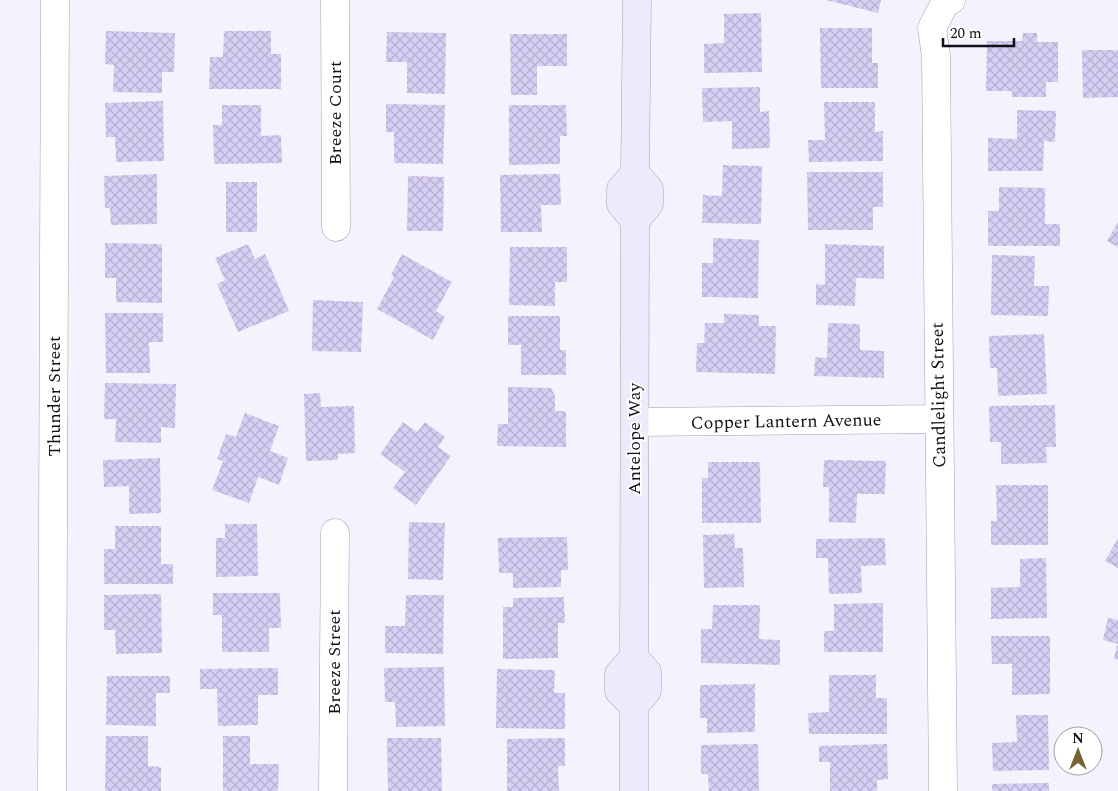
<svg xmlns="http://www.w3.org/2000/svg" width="1118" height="791" font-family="Spectral,serif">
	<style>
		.building { fill: url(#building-cross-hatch) }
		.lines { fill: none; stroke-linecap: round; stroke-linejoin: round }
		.street-casing { stroke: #a39eb6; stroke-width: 29 }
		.secondary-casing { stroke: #a39eb6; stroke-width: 29 }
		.street { stroke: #fff; stroke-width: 28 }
		.secondary { stroke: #eeeafc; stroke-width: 28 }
		.labels { text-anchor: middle; stroke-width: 4; stroke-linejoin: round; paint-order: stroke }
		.street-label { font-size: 18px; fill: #121018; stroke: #fff }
	</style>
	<defs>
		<pattern id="building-cross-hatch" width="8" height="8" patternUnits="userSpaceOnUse" patternTransform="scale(1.25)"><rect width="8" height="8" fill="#d7cef4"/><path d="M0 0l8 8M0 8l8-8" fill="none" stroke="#b8b0d0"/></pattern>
	</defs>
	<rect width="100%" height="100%" fill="#f5f2fd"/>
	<!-- building -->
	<path class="building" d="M826,0H881L878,13Z
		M761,13L762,72L704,73V44L724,43V14Z
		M820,28H872V63H878V88H821Z
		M106,31L175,33L174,72H162V93L113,92L114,65L105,64Z
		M224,31H271V54H281V89H209L210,57H223Z
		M387,32L446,33L445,94L407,93V62H386Z
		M1023,33H1037V42H1058V82H1046V97H1012V91H986L987,41H1022Z
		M510,34H567V66H537V95H511Z
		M1082,50H1118V97L1083,98Z
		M760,87V112L769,111L770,148L732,149V121L703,122L702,88Z
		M163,101L164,161L116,162L115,137H106L105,103Z
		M824,102H875V132L883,131V161L809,162L808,140H825Z
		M386,104L445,105L443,164L394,163V132H386Z
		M222,105H261V136L281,135L282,163L214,164L213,125H222Z
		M509,105H566L567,136H560V164L509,165Z
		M1017,110L1056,111L1055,142L1044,141L1043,171H988V138L1017,139Z
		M723,165L762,166L761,224L702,223L703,195L722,196Z
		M807,172H883V207H873V230H808Z
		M157,174V224L111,225L110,208H105L104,176Z
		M560,174L561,205H541L542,232H501L500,175Z
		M408,176L444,177L443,231H407Z
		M226,182H257V232H226Z
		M999,187L1045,188V224H1060V246H988V211H999Z
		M1118,222V247L1107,241Z
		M713,238L759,240L758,298L702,297V263H713Z
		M105,243L162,244V303L116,302V278H105Z
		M248,244L255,259L265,254L289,311L238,332L217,284L225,280L215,258Z
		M825,244L884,246V279L856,278L855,306L816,305V284L825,285Z
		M510,247H567V282H555V306L509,305Z
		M402,254L452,282L436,311L445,317L433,340L377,309L394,277L391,275Z
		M992,255L1035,256L1034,286H1049L1048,316L991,315Z
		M313,300L363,302L361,352L312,351Z
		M105,313H163V342H149L150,373H106Z
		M724,314L759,315V326H776L775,374L696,372L697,343H704L705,323H724Z
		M508,316H560V350H566V375H521V345H508Z
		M828,323L860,324V350L884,351V378L814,376L815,357L827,358Z
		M1044,334L1047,394L998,396L997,368H990L989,336Z
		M105,383L176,384L175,428L161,427V443L115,442L116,419H104Z
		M508,387L551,388L555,396V411H566V447L497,446L498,424H508Z
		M320,393L321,407L354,406L355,453L338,454V460L306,461L304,394Z
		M1055,405L1056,447H1046L1047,463L1001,464V442H990L989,406Z
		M245,413L279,426L270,451L288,458L279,485L258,477L249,503L212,490L223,461L217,459L226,434L236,437Z
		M403,422L417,432L425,422L445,437L438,447L451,456L416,505L393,488L405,472L380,454Z
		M160,458L161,513L129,514V486L104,487L103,460Z
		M824,460L886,461L885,494H857L856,523L829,522V487H823Z
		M708,462H760L761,523H702V478H708Z
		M996,485H1048V545H991V521H997Z
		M409,522L445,523L443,580L408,579Z
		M225,524H257L258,576L216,577V538H225Z
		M115,526H161V564H173V584H104V549H115Z
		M734,534L735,548H743L744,587L704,588L703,535Z
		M567,537L568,570H561V587L513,588V573H499L498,538Z
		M885,538L886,565L861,566L862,593L829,594L828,558H816V539Z
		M1118,538V568L1105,561Z
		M1046,558L1047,618L991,619V588L1020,587V559Z
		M213,593H280L281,628H269V652H222V615H213Z
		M161,594L162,653L116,654L115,630H104V595Z
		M406,595H444L443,654L385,653V626H405Z
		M564,597L565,623H558V658L503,659V607H513V598Z
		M883,603V652H824V631H834V604Z
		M713,605H760L759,639L780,640V665L701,663V629H712Z
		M1108,618L1118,620V644L1103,640Z
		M991,636H1050V694L1012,695V664H992Z
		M1117,645H1118V660L1114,659Z
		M444,667L445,726L396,727L395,702H385L384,668Z
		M278,668V695H258V725L218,726L217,689H200V669Z
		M497,669L555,670L554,693H565V729L496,728Z
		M829,675H876V698H887V734H809L808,713L829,712Z
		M107,676H170V693H156V726L106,725Z
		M755,684V732L707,733V718H700V685Z
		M1016,715H1048L1049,770L993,771L992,743L1017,742Z
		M106,736H148V766L161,767V791H105Z
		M223,736H250V764H279L278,791H223Z
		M387,738H441L442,791H388Z
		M565,738V766H558L559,791H507V739Z
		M758,744L759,791H709L708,774H701V745Z
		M887,744L888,779L877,780V791H830V762H819V746Z
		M1049,783V791H992V784Z"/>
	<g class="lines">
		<!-- street casing -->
		<g class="street-casing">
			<path id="street" d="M335,0L336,227
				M635,422L938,419
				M52,791L55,0
				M333,791L335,533
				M943,791L936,56L932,28L945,3L951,0"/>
		</g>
		<!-- secondary casing -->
		<g class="secondary-casing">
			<path id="secondary" d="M635,173L649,189V204L635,221
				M634,657L619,674V691L634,706
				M634,791V706L647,691V672L634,657L635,221L621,204V189L635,173L637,0"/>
		</g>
		<!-- street -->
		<use href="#street" class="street"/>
		<!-- secondary -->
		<use href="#secondary" class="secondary"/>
	</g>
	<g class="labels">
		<!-- street labels -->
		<g class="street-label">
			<text transform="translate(335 113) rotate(-90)" y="6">Breeze Court</text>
			<text transform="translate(938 395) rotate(-91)" y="6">Candlelight Street</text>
			<text transform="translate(54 396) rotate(-90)" y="6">Thunder Street</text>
			<text transform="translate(786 421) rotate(-1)" y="6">Copper Lantern Avenue</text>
			<text transform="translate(634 439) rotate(-90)" y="6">Antelope Way</text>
			<text transform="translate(334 662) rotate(-90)" y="6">Breeze Street</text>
		</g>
	</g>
	<!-- north arrow -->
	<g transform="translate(1078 751)"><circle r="24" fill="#ffffff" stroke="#a09fa3"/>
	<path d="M0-4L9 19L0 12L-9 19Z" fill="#766131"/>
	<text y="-8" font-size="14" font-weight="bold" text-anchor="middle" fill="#121018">N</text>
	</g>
	<!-- scale -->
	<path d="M943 38v8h71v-8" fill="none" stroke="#121018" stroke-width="2.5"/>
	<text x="950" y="38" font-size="15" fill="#121018" stroke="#ffffff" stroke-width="4" paint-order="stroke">20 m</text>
</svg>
